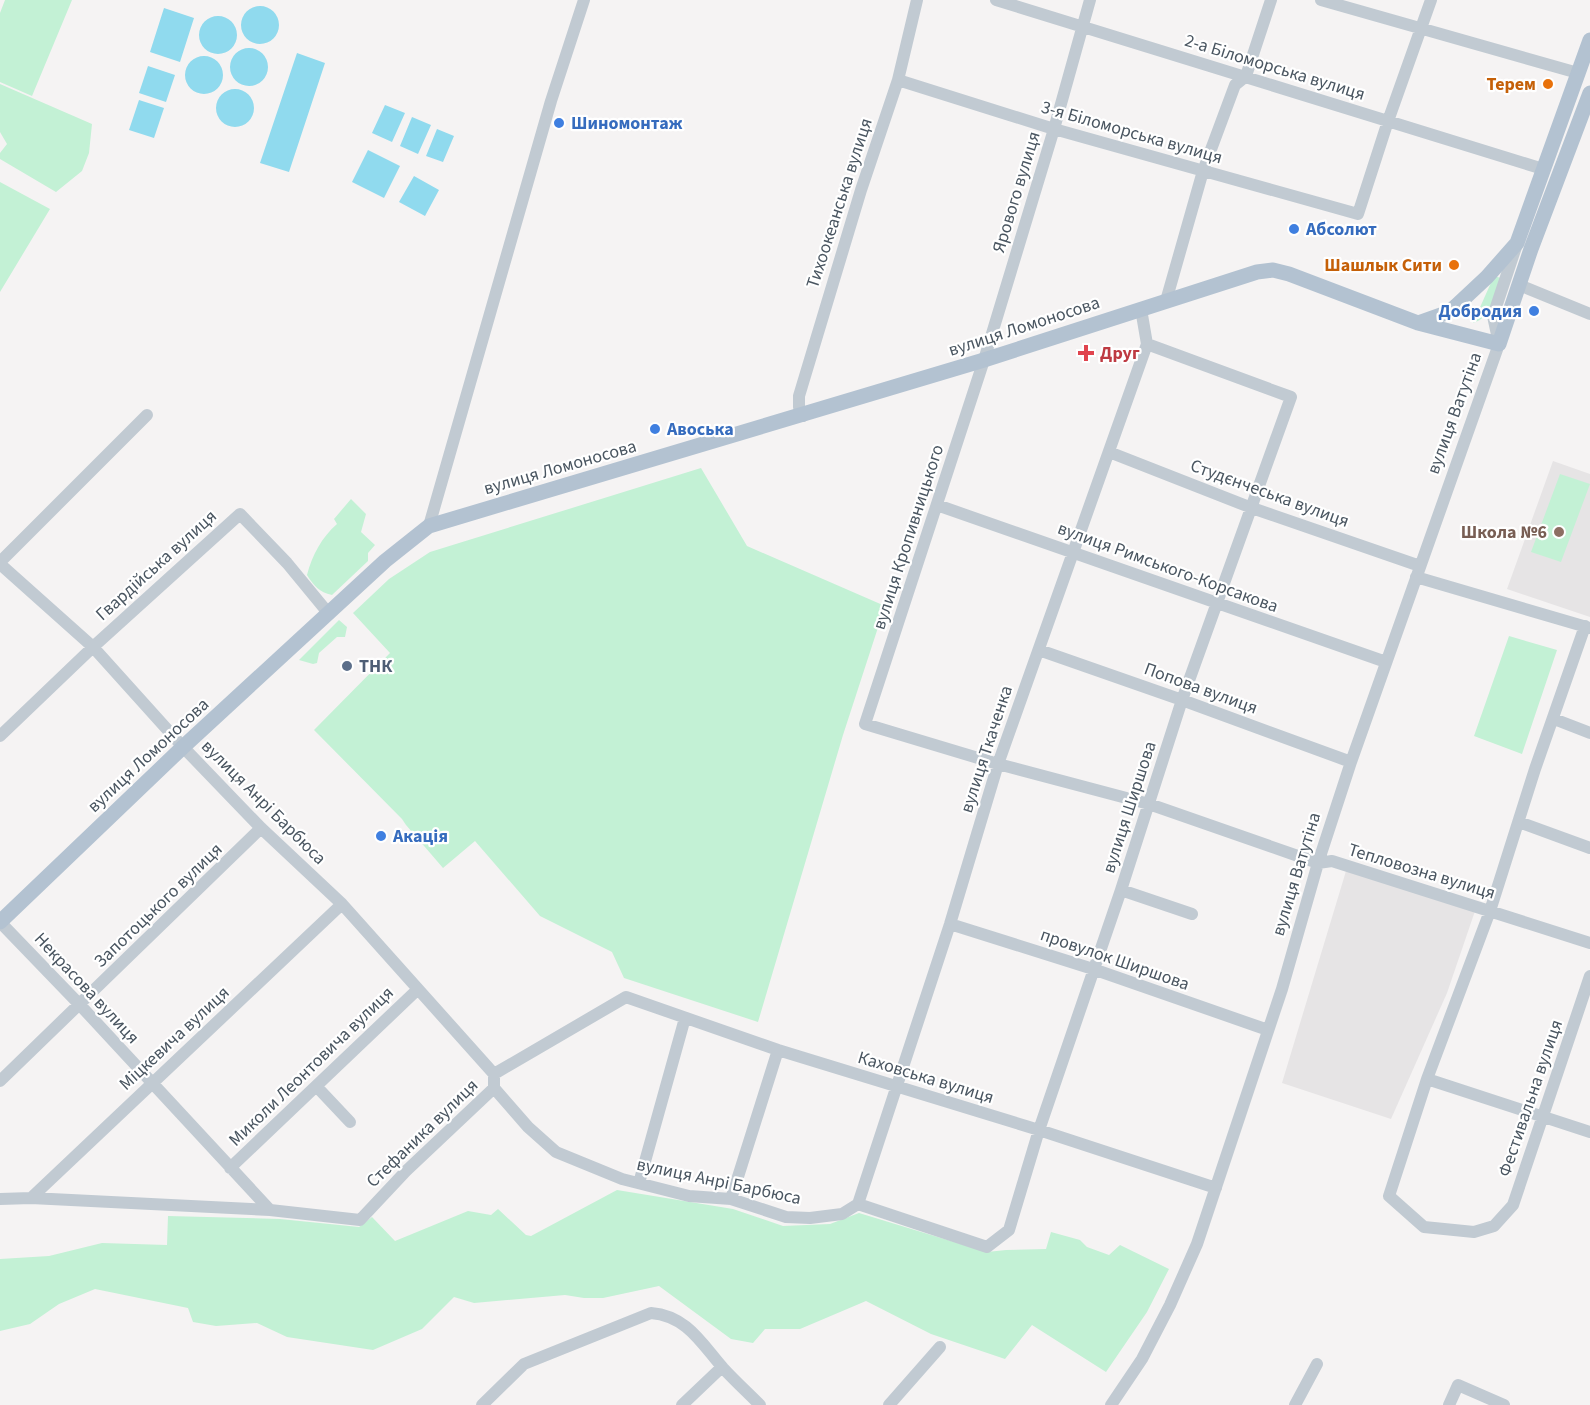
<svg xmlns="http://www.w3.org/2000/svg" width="1590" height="1405" font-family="'Source Sans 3',sans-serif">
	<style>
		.education { fill: #e6e4e5 }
		.green { fill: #c3f1d5 }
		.water { fill: #90daee }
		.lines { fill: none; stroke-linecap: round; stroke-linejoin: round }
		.minor { stroke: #c1cad2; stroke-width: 12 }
		.major { stroke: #b3c2d1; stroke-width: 15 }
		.food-dot { fill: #e8710a; stroke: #fff; stroke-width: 2 }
		.shop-dot { fill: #3f7fe0; stroke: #fff; stroke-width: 2 }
		.health-dot { fill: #e0444e; stroke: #fff; stroke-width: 2 }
		.education-dot { fill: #8d6e63; stroke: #fff; stroke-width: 2 }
		.service-dot { fill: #5c6f8a; stroke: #fff; stroke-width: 2 }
		.labels { text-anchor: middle; stroke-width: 4.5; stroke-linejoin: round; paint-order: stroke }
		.street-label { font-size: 18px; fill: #4a5661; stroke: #fff }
		.food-label { font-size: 18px; font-weight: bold; fill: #c56008; stroke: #fff; text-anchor: end }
		.shop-label { font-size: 18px; font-weight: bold; fill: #366cbe; stroke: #fff; text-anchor: start }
		.health-label { font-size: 18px; font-weight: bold; fill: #be3a42; stroke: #fff; text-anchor: start }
		.education-label { font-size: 18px; font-weight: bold; fill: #785e54; stroke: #fff; text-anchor: end }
		.service-label { font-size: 18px; font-weight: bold; fill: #4e5e75; stroke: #fff; text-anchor: start }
	</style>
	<rect width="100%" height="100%" fill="#f5f3f3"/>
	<!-- education -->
	<path class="education" d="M1553,461L1590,474V617L1507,589Z
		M1346,871L1475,911L1447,993L1391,1119L1282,1083Z"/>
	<!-- green -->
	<path class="green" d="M5,0H72L32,96L0,82V13Z
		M0,84L92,124L89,153L82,171L56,192L0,159V153L7,144L0,132Z
		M0,182L50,209L0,292Z
		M1494,276L1501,278C1495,294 1492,318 1473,323Z
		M701,468L747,546L885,606L843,735L758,1022L624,978L612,952L540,916L475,841L443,868L406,825L402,819L314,730L390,653L353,613L389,579L430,552Z
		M1560,474L1590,484L1561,562L1531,552Z
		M351,499L366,514L361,532L375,545L368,553V561L332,595C319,592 314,586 307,575C312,555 322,537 337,524L334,519Z
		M339,620L347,627L345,637H337L319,653L317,663L313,664L299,660Z
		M1509,636L1557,650L1522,754L1474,736Z
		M617,1190L733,1209L783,1226L830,1224L859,1213L987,1252L1006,1250L1046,1249L1051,1232L1080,1240L1087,1247L1109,1255L1120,1245L1169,1269L1147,1312L1106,1372L1032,1325L1005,1359L931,1334L866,1301L800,1329H765L753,1343L731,1339L659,1286L603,1298H584L565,1295L474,1303L454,1297L422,1329L373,1350L287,1337L257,1323L216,1326L193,1322L188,1308L95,1289L59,1304L30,1324L0,1331V1259L49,1256L102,1243L167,1245L168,1216L280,1219L359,1227L372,1217L395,1241L468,1211L491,1215L498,1209L526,1235L531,1236Z"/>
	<!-- water -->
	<path class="water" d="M241 25a19 19 0 1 1 38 0a19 19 0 1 1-38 0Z
		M164,8L194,18L180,62L150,52Z
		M199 35a19 19 0 1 1 38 0a19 19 0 1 1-38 0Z
		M230 67a19 19 0 1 1 38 0a19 19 0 1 1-38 0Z
		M297,53L325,63L289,172L260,163Z
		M185 75a19 19 0 1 1 38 0a19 19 0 1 1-38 0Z
		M148,66L175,75L166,102L139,93Z
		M216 108a19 19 0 1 1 38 0a19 19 0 1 1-38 0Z
		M139,100L164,108L154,138L129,130Z
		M385,105L405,113L392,142L372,133Z
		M412,117L431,125L418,154L400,146Z
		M437,129L454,136L443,162L426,156Z
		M368,150L400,166L384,198L352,182Z
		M414,176L439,190L425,216L399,202Z"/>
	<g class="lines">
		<!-- minor -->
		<path class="minor" d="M996,0L1543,169
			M1090,0L1054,129L984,360L865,724L998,764L1149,804L1318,863L1332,861L1590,943
			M1321,0L1578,73
			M898,80L1054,129L1358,214L1388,121L1431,0
			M1519,285L1590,314
			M1166,301L1203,171L1235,85L1246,76L1271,0
			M803,416L799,407V396L861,190L898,80L917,0
			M1109,452L1252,508L1420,566
			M937,505L1386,662
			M429,526L551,101L584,0
			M0,562L147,415
			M0,564L93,647L183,747L261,828L342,904L494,1074
			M1416,577L1590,628
			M1585,626L1535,769L1490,911L1427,1079L1389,1196L1424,1227L1474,1232L1494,1226L1513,1205L1590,976
			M1039,650L1182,700L1351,762
			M1554,719L1590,733
			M0,736L93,647L240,514L287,563L329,614
			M1519,822L1590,848
			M1121,890L1192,914
			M0,922L80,1005L270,1210
			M950,924L1093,969L1268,1030
			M1427,1079L1590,1132
			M0,1081L261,828
			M317,1087L350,1122
			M494,1088L528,1127L556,1152L622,1179L689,1196L731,1199L786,1217L810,1218L842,1214L858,1204
			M230,1168L417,990
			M639,1183L685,1018
			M31,1198L342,904
			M0,1199L31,1198L270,1210L360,1220L406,1171L494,1088V1074L626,997L778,1050L1039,1130L1216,1188
			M731,1199L778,1050
			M858,1204L987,1247L1009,1230L1039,1130L1121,890L1182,700L1291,397L1147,344
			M858,1204L950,924L998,764L1147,344L1141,309
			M482,1405L524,1364L651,1313C687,1316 701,1343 723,1368C735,1381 748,1393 760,1405
			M682,1405L722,1367
			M889,1405L940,1347
			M1111,1405L1142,1359L1170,1305L1197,1244L1282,989L1318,863L1351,762L1499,344L1493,316L1516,247
			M1295,1405L1317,1364
			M1449,1405L1458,1385L1504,1405"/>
		<!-- major -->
		<path class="major" d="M1418,323L1449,312L1456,306L1487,277L1517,243L1590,40
			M0,922L183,747L385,561L429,526L984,360L1257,272L1273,270L1289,274L1418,323L1499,344L1531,249L1590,93"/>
	</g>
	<!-- markers -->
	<g class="food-dot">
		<circle cx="1548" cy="84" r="6"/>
		<circle cx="1454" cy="265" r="6"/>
	</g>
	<g class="shop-dot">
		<circle cx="559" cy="123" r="6"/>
		<circle cx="1294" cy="229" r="6"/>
		<circle cx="1534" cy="311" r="6"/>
		<circle cx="655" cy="429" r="6"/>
		<circle cx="381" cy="836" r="6"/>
	</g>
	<path class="health-dot" d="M1083 344h6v6h6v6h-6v6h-6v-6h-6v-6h6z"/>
	<circle class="education-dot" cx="1559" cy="532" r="6"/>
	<circle class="service-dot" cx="347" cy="666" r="6"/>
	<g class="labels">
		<!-- street labels -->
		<g class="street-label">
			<text transform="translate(1275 67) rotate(17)" y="6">2-а Біломорська вулиця</text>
			<text transform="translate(1132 132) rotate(16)" y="6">3-я Біломорська вулиця</text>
			<text transform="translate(1016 192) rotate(-73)" y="6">Ярового вулиця</text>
			<text transform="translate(839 203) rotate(-72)" y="6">Тихоокеанська вулиця</text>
			<text transform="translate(1024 326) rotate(-18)" y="6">вулиця Ломоносова</text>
			<text transform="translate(1454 413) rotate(-70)" y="6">вулиця Ватутіна</text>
			<text transform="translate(560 467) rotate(-16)" y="6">вулиця Ломоносова</text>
			<text transform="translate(1270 493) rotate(20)" y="6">Студєнчеська вулиця</text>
			<text transform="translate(908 537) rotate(-72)" y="6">вулиця Кропивницького</text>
			<text transform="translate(156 565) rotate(-42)" y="6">Гвардійська вулиця</text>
			<text transform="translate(1168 567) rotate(20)" y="6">вулиця Римського-Корсакова</text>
			<text transform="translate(1201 688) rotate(20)" y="6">Попова вулиця</text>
			<text transform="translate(986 749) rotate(-72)" y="6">вулиця Ткаченка</text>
			<text transform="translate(148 755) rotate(-43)" y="6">вулиця Ломоносова</text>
			<text transform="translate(264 802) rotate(45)" y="6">вулиця Анрі Барбюса</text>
			<text transform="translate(1129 807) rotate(-72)" y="6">вулиця Ширшова</text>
			<text transform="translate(1422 871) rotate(17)" y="6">Тепловозна вулиця</text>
			<text transform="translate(1296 874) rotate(-73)" y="6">вулиця Ватутіна</text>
			<text transform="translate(158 905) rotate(-44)" y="6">Запотоцького вулиця</text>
			<text transform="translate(1115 959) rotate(19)" y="6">провулок Ширшова</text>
			<text transform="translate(87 988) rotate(47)" y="6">Некрасова вулиця</text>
			<text transform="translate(174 1038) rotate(-43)" y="6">Міцкевича вулиця</text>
			<text transform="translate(311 1066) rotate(-44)" y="6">Миколи Леонтовича вулиця</text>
			<text transform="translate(926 1077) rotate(17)" y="6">Каховська вулиця</text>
			<text transform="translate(1530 1098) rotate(-71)" y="6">Фестивальна вулиця</text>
			<text transform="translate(422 1133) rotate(-44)" y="6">Стефаника вулиця</text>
			<text transform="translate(719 1181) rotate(12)" y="6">вулиця Анрі Барбюса</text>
		</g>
		<!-- food labels -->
		<g class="food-label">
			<text x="1536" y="90">Терем</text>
			<text x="1442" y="271">Шашлык Сити</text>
		</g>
		<!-- shop labels -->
		<g class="shop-label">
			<text x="571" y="129">Шиномонтаж</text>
			<text x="1306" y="235">Абсолют</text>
			<text x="1522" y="317" text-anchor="end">Добродия</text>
			<text x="667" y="435">Авоська</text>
			<text x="393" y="842">Акація</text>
		</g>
		<!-- health labels -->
		<g class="health-label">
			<text x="1100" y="359">Друг</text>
		</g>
		<!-- education labels -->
		<g class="education-label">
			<text x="1547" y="538">Школа №6</text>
		</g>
		<!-- service labels -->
		<g class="service-label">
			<text x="359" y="672">ТНК</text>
		</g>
	</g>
</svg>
